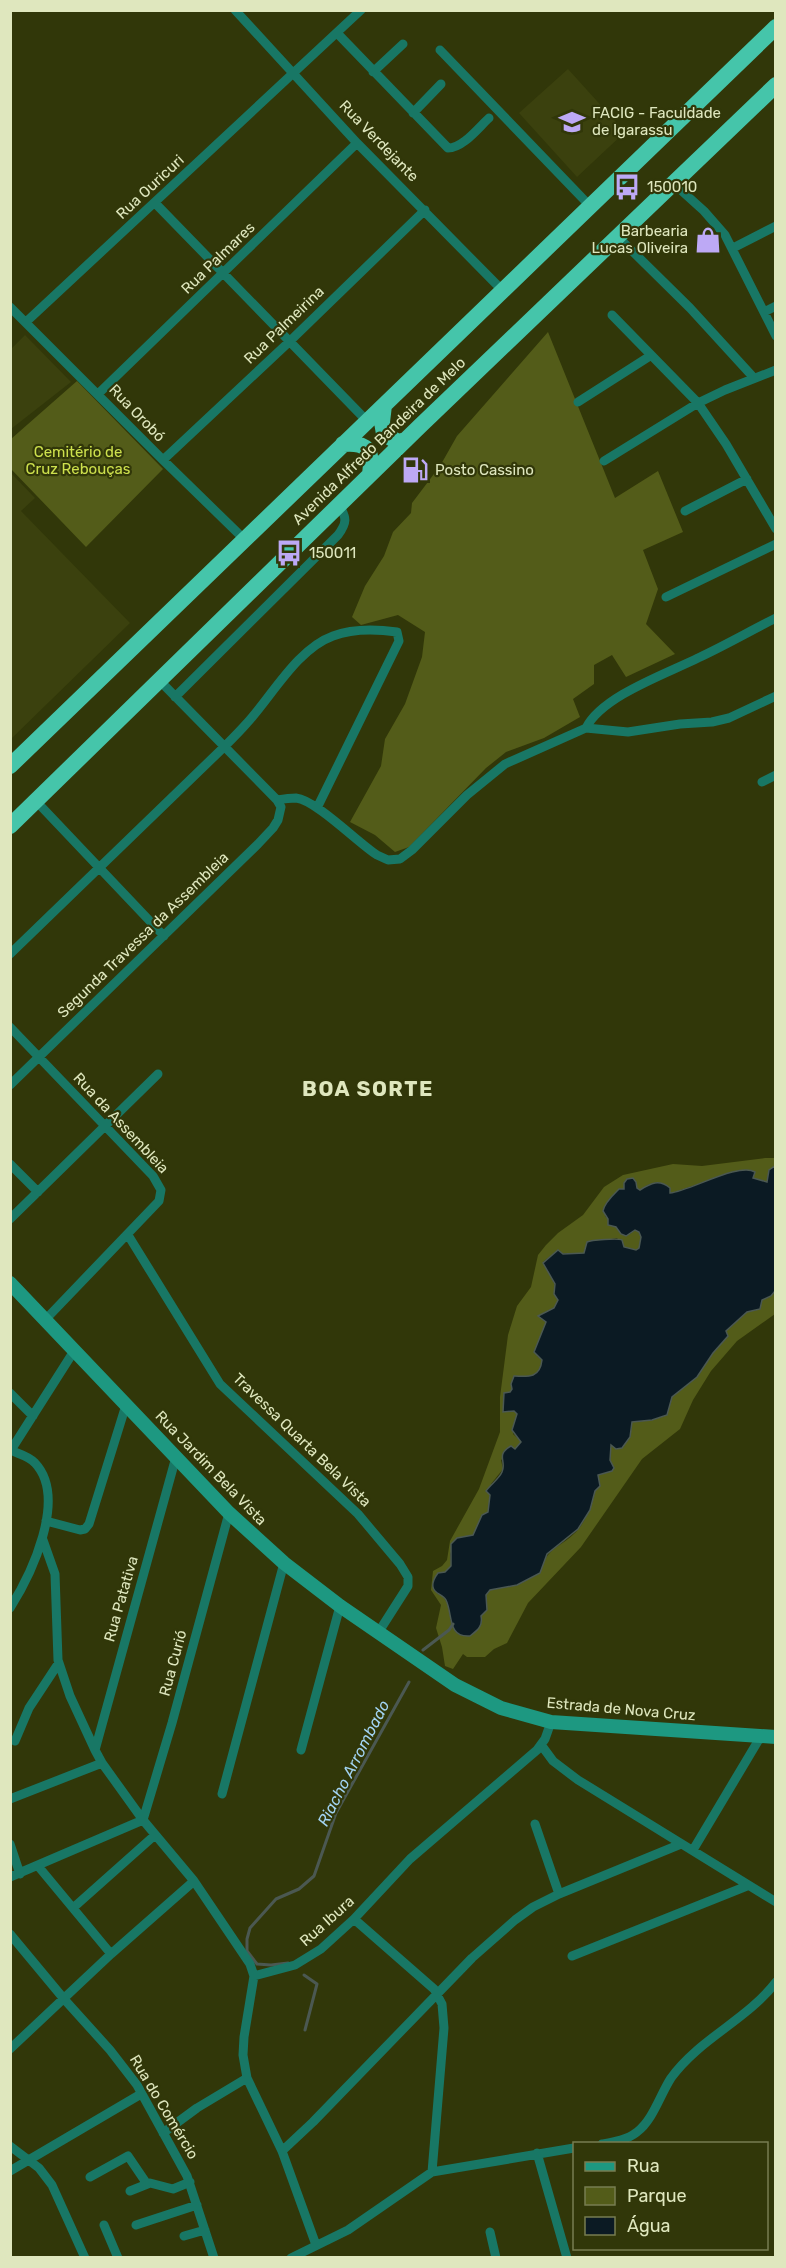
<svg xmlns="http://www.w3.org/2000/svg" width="786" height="2268" font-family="Rubik,sans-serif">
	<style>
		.built { fill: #3b410e }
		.green { fill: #535c19 }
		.water { fill: #0b1a23; stroke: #4b5852; stroke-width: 1.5 }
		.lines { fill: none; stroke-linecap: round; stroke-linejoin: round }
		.stream { stroke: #4b5852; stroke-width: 3 }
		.street { stroke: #187765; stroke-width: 9 }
		.secondary { stroke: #1d9881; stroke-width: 14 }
		.highway { stroke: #45c5aa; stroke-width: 16 }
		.labels { text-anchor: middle; stroke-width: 4.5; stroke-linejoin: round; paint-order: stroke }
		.poi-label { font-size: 15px; fill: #dfe7be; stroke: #313709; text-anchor: start }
		.street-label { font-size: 15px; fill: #dfe7be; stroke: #313709 }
		.park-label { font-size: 15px; fill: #cde04d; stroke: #313709 }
		.water-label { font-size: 16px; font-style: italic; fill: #a2d3f2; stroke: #313709 }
		.district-label { font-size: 21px; font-weight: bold; letter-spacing: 1.5px; fill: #dfe7be; stroke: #313709 }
	</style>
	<rect width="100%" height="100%" fill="#313709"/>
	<!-- built -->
	<path class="built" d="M568,69L625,132L577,177L519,113Z
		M25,335L71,382L11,429V349Z
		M11,473L35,498L21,511L130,623L11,739Z"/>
	<!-- green -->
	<path class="green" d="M548,332L615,498L658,471L683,532L643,550L658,589L646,624L675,654L626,677L612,655L594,665V684L573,699L580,717L544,738L506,752L486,768L409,847L395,852L375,835L350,822L381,766L385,739L405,704L422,657L425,632L398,615L361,625L352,617L365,586L384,556L393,532L411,513L412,503L440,466L457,436Z
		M77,381L163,469L86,547L11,469V439Z
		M765,1158H775V1166L769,1170L767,1182L753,1178L754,1175L736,1171L675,1192L669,1193L670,1188C659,1179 651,1182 641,1190C627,1184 617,1194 607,1202L605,1216L619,1230L630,1234L635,1230L639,1232L641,1237L639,1248L636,1250L624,1247L617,1238L601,1241L592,1240L584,1253L553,1254L543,1262C549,1271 563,1297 556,1307C551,1312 546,1313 543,1320L546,1322L537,1356L542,1360C540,1376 525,1381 512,1389L510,1393H504L509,1412L514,1411L517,1414L513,1434L521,1441L519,1447L501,1460L503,1469L491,1484L488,1512L473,1535L457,1538L450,1554L451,1566L445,1572L438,1573C435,1577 432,1582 433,1587C434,1594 443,1594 446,1601C454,1616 445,1624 462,1635L481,1616L486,1595L490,1590L517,1585L540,1573C548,1545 558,1550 576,1532C589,1518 596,1493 598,1475L612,1471L610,1460L611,1444L630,1437L632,1422L652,1420L667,1415L672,1397L697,1377L713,1353L728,1336L726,1331L747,1312L759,1309L762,1300L771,1296L775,1291V1314L737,1341L711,1371L693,1400L680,1429L642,1459L581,1547L528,1603L507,1643L494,1649L485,1657H467L463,1654L453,1669L445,1666L442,1647L436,1628L441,1605L431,1590L433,1571L442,1566L447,1560L450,1541L479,1489L500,1432V1397L508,1335L517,1306L531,1287L538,1255L546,1245L558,1233L583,1215L604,1187L623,1175L673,1164L702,1166Z"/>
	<!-- water -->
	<path class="water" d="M775,1166V1291L771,1296L762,1300L760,1309L747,1312L726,1331L728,1336L713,1353L697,1377L672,1397L667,1415L652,1420L632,1422L630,1437L622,1448L616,1449L611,1445L610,1460L614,1468L612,1471L598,1475L600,1486L595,1491L590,1510L578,1529L547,1554L540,1573L517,1585L490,1590L486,1595L487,1610L481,1616C483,1626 478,1630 470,1636C447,1638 453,1614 446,1600C443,1594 434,1594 433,1587C432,1582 435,1577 438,1573L445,1572L451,1566V1544L457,1538L473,1535L482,1515L488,1512L490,1495L486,1491C490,1485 499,1479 502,1472C507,1461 495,1455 511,1446L515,1449L521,1442L512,1430L517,1414L514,1411L503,1412L504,1393L510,1392L512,1389L511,1384L514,1376C529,1377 540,1378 542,1360L534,1352L546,1322L538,1316L554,1308L558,1300L554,1294L555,1284L543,1263L558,1250L563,1254L584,1253L587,1242C591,1240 618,1238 622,1240L624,1247L636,1250L639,1248L641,1237L639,1232L635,1230L626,1236L621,1234L616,1227L608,1225V1219L603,1211C604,1203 614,1194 619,1189H624V1183L627,1179L633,1178L636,1182L637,1188L640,1190C651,1183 659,1179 670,1188V1193C690,1191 739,1162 755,1172L753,1178L767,1182L769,1170Z"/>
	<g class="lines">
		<!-- stream -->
		<path class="stream" d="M423,1650L449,1630L453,1624
			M288,1963L271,1965L257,1964L247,1951V1939L250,1928L276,1899L299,1889L314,1876L336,1813L409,1682
			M304,1975L317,1984L305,2030"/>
		<!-- street -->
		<path class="street" d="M235,10L357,143L503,291
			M337,33L448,148C463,148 478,128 489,118
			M440,50L590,206
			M373,72L403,44
			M413,113L441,84
			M673,183L704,211L725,235L776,336
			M155,203L367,421
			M618,237L690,308L754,378
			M733,248L776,226
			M10,307L163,460L244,539
			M764,312L776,306
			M612,315L698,403L726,444L776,529
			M26,322L361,10
			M98,394L357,143
			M578,402L650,356
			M163,460L289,342L425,210
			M604,461L698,403L725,390L776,370
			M685,511L747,479
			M666,597L776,544
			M175,697L338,535C347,523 347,518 339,505
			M586,728C602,696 666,674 698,658C724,646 750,631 776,618
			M586,728L628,732L680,724L712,722L729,718L776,696
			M762,782L776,775
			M277,800C283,799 290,798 296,798C316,800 358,843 377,855L388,860L400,859L412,850L467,795L505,764L586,728
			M36,801L164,936
			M10,954L224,747C232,739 240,731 247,723C272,696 297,649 333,636C354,628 376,629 397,632L399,641L317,808
			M10,1027L153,1176L161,1190L159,1201L45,1320
			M10,1085L258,844L273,828L278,820L281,807L277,800L159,680
			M10,1164L38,1192
			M10,1219L158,1074
			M128,1235L220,1384L358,1514L400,1564L408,1577V1586L378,1633
			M10,1393L33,1416
			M10,1450C19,1454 29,1456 35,1463C68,1498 31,1575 10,1608
			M11,1450L74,1351
			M46,1521L80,1530L85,1529L89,1524L126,1405
			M43,1540L55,1574L58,1660L70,1696L95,1750L102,1763L143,1820L194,1881L250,1964L254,1976L244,2037L243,2055L247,2078L282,2151L316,2245
			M15,1741L29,1708L58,1664
			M542,1746L553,1761L578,1780L776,1902
			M95,1750L176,1457
			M301,1750L340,1606
			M222,1794L284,1563
			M10,1799L102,1763
			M535,1824L559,1894
			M10,1844L20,1874
			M693,1850L761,1736
			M38,1866L111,1954
			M10,1877L143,1820L172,1723L229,1513
			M73,1908L155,1835
			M354,1919L434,1989L442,2004L444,2028L432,2172
			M10,1934L64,1999L110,2050L137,2085L187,2176L214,2258
			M572,1956L747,1886
			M254,1976L295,1965L321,1949L354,1919L410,1859L537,1750L545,1739L551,1722
			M10,2049L111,1954L194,1881
			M163,2133L197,2108L247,2078
			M602,2144C614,2142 627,2140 637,2132C653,2120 660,2095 671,2078C699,2039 747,2020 776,1982
			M10,2146L39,2168L52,2185L85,2258
			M282,2151L313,2122L472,1958L515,1920L533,1907L559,1894L681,1844
			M537,2153L567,2258
			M10,2171L141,2094
			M90,2177L128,2156L147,2184
			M130,2191L150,2183L173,2189L190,2182
			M104,2225L118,2258
			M136,2225L197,2205
			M490,2232L496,2258
			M184,2236L205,2230
			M291,2258L348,2230L432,2172L574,2148"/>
		<!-- secondary -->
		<path class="secondary" d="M10,1283L229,1513L284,1563L340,1606L455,1685L501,1708L551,1722L776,1737"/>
		<!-- highway -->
		<path class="highway" d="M384,405L382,422L384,434L398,442L406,440
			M343,444C369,442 373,451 370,475
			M10,766L776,27
			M10,826L420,426L776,85"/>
	</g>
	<!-- icons -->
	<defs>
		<g id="university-bare" transform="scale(2.07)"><path d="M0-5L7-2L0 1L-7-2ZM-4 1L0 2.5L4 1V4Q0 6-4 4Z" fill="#bda9f5" stroke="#313709" stroke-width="2.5" paint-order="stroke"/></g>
		<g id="bus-bare" transform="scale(2.07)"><path d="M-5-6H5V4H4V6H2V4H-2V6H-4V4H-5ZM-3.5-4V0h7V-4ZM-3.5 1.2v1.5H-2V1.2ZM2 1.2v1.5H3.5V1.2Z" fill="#bda9f5" stroke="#313709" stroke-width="2.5" paint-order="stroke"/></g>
		<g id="shop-bare" transform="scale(2.07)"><path d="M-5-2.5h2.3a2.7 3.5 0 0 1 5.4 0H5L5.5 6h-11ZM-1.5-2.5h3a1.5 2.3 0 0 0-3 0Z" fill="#bda9f5" stroke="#313709" stroke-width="2.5" paint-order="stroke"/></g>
		<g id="fuel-bare" transform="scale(2.07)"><path d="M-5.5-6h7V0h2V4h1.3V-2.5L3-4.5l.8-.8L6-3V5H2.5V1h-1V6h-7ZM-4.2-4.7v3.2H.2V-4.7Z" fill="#bda9f5" stroke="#313709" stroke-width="2.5" paint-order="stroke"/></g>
	</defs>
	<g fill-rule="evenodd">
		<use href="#university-bare" x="572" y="122"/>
		<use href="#bus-bare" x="627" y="187"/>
		<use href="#shop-bare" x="708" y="240"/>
		<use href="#fuel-bare" x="415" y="470"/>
		<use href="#bus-bare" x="289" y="553"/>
	</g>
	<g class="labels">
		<!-- poi labels -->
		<g class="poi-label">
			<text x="592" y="118">FACIG - Faculdade<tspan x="592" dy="17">de Igarassu</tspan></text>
			<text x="647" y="192">150010</text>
			<text x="688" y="236" text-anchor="end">Barbearia<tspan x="688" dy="17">Lucas Oliveira</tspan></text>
			<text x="435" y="475">Posto Cassino</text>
			<text x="309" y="558">150011</text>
		</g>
		<!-- street labels -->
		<g class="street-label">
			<text transform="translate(379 141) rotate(46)" y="5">Rua Verdejante</text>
			<text transform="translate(150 187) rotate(-43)" y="5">Rua Ouricuri</text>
			<text transform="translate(218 258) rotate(-44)" y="5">Rua Palmares</text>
			<text transform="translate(284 325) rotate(-44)" y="5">Rua Palmeirina</text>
			<text transform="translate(137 413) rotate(46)" y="5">Rua Orobó</text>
			<text transform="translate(379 441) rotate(-44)" y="5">Avenida Alfredo Bandeira de Melo</text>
			<text transform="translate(143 935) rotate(-44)" y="5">Segunda Travessa da Assembleia</text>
			<text transform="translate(121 1123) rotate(47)" y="5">Rua da Assembleia</text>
			<text transform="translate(302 1440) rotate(44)" y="5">Travessa Quarta Bela Vista</text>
			<text transform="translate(211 1468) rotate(46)" y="5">Rua Jardim Bela Vista</text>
			<text transform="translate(121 1599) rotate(-74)" y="5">Rua Patativa</text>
			<text transform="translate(173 1663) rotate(-75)" y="5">Rua Curió</text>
			<text transform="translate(621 1709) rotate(5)" y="5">Estrada de Nova Cruz</text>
			<text transform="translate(327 1921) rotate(-42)" y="5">Rua Ibura</text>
			<text transform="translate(164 2107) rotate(59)" y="5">Rua do Comércio</text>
		</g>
		<!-- park labels -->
		<g class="park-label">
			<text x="78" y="457">Cemitério de<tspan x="78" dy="17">Cruz Rebouças</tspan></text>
		</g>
		<!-- water labels -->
		<g class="water-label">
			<text transform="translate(353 1763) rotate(-63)" y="6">Riacho Arrombado</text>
		</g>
		<!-- district labels -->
		<g class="district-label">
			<text x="368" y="1096">BOA SORTE</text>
		</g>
	</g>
	<!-- border -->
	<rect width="786" height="2268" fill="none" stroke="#dfe7be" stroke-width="24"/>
	<!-- legend -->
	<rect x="573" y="2142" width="195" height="108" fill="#313709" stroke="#777d51" stroke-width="1.5"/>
	<rect x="585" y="2162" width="30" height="9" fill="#1d9881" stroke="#777d51" stroke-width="1.5"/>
	<text x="627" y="2172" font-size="18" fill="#dfe7be">Rua</text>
	<rect x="585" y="2187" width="30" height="18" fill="#535c19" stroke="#777d51" stroke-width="1.5"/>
	<text x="627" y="2202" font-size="18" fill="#dfe7be">Parque</text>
	<rect x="585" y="2217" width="30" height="18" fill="#0b1a23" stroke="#777d51" stroke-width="1.5"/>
	<text x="627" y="2232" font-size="18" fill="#dfe7be">Água</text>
</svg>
